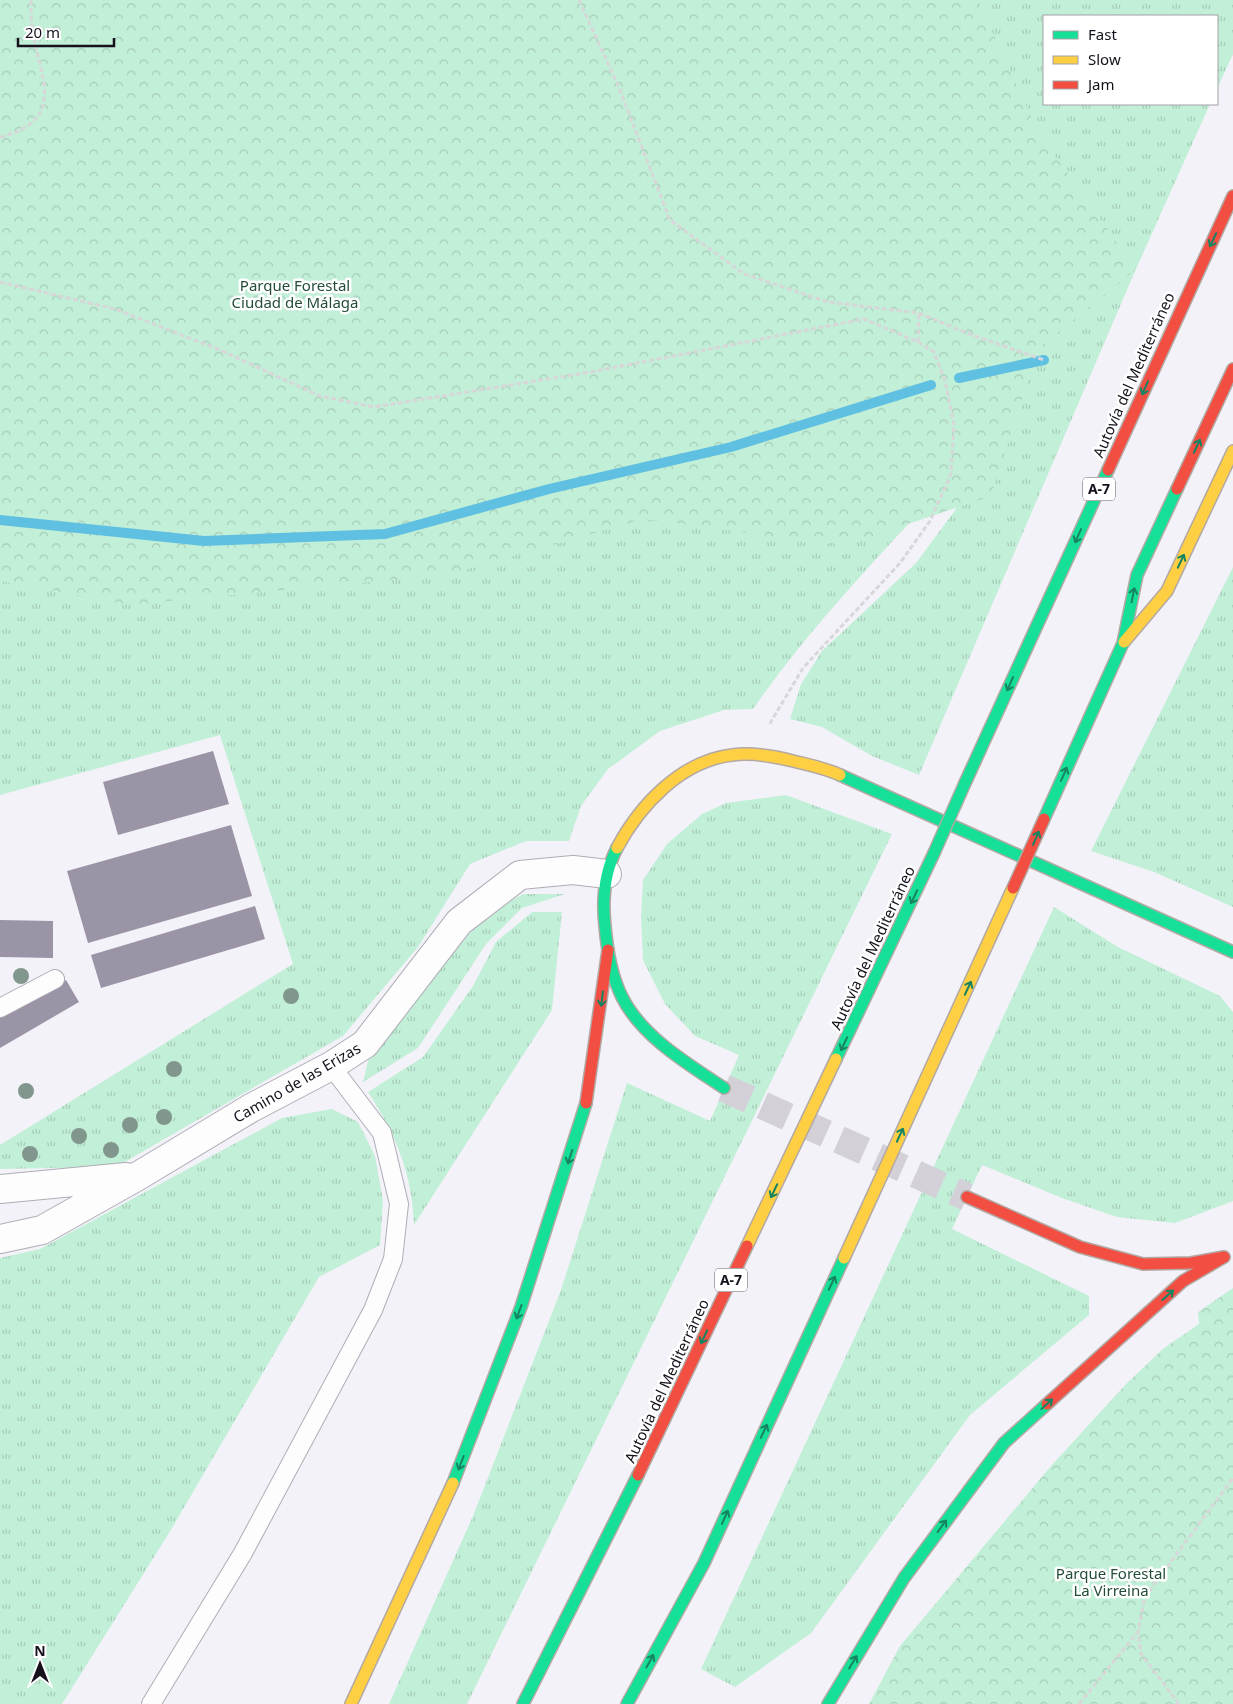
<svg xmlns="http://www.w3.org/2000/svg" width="1233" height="1704" font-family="'Noto Sans',sans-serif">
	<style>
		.grass { fill: url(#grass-tufts) }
		.park { fill: url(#park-crowns) }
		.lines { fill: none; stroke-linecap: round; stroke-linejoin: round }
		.stream { stroke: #60c0e1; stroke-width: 10 }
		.building { fill: #9b94a6 }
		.primary-tunnel { stroke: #d3d0d8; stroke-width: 28; stroke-dasharray: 28 14; stroke-linecap: butt }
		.lane-casing { stroke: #afacb5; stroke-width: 20 }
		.street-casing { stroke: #afacb5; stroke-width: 30 }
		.fast-casing { stroke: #b3a9a4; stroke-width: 14 }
		.slow-casing { stroke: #b3a9a4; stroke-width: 14 }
		.jam-casing { stroke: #b3a9a4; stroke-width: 14 }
		.path { stroke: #d7d7d9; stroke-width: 3; stroke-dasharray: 5 2.5; stroke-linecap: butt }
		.lane { stroke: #fdfdfe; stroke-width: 18 }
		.street { stroke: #fdfdfe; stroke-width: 28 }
		.fast { stroke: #16e098; stroke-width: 11 }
		.slow { stroke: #ffcf43; stroke-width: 11 }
		.jam { stroke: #f24e42; stroke-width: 11 }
		.fast-bridge-casing { stroke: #b3a9a4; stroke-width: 14; stroke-linecap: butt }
		.jam-bridge-casing { stroke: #b3a9a4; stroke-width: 14; stroke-linecap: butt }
		.fast-bridge { stroke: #16e098; stroke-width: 11 }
		.jam-bridge { stroke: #f24e42; stroke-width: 11 }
		.tree { fill: #81978e }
		.oneway { stroke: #168361 }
		.labels { text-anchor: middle; stroke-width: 5; stroke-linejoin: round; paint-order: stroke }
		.shield { fill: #fff; stroke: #5c5861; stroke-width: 1 }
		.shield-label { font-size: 14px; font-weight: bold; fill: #16111d }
		.park-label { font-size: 15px; fill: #234d36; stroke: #fff }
		.street-label { font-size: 15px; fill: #16111d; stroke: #fff }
	</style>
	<defs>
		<pattern id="grass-tufts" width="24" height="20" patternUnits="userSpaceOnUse" patternTransform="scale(1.25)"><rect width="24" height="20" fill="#c2efd7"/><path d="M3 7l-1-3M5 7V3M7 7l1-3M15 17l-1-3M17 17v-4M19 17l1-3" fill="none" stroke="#a6ccb8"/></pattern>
		<pattern id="park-crowns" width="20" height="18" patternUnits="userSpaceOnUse" patternTransform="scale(1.25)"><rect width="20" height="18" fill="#c2efd7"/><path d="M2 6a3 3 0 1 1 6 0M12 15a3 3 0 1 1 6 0" fill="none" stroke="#a6ccb8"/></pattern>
	</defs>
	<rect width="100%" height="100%" fill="#f4f2f9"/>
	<!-- grass -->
	<path class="grass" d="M37,0H1233V54L1217,89V16H1044V104H1210L1136,269L919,775L872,756L822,727L790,719L801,684L822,651L916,563L956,509L963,460Z
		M0,289L916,516C858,578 801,640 753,709L724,710L660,731L608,769L581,806L569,841H526L470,864L418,947L343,1036L116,1167L0,1169V1145L293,964L220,735L0,795Z
		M1233,567V907L1154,872L1091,851Z
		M786,795L892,834L467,1704H389L473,1516L561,1290L627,1083L710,1121L739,1055L695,1036L665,1004L643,960L641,917L643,880L667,844L702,814L726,803Z
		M523,894H565L522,908L486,944L418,1048L363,1082L370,1053L484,916Z
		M1054,907L1118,947L1220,996L1233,1012V1201L1175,1223L1117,1217L1062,1198L982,1165L952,1229L1089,1296V1315L970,1415L811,1633L735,1687L701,1669Z
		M532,912H562L552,1010L414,1225C412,1173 396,1135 368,1092L423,1057L473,986L496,942Z
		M332,1109L358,1122L375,1156L383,1201L380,1245L319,1277L169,1533L62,1704H0V1258L40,1249L282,1118Z"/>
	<!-- park -->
	<path class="park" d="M0,0H978L1038,132L1136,269L1038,349L991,496L843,546L644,519L450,574L130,605L0,581Z
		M1233,1288V1704H869L900,1646L1051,1466L1126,1384L1164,1348L1199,1324L1198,1312Z"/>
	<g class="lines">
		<!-- stream -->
		<path class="stream" d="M959,378L1044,360
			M0,520L204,541L385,534L549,489L731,447L931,385"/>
	</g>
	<!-- building -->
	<path class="building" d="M213,751L229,804L118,835L103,782Z
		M231,825L252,896L88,943L67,871Z
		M255,906L265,939L101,988L91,955Z
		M0,920L53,921V958L0,957Z
		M66,980L79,1002L0,1048V1018Z"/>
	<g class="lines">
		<!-- primary-tunnel -->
		<path class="primary-tunnel" d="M724,1088L967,1197"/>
		<!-- lane casing -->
		<g class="lane-casing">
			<path id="lane" d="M0,1008L55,979
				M151,1704L243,1553L373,1310L393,1259L399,1204L382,1133L331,1066"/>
		</g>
		<!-- street casing -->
		<g class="street-casing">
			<path id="street" d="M0,1189L126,1177
				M0,1239L42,1230L138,1176L251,1108L331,1066L365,1044L459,922L520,875L573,870L607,874"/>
		</g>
		<!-- fast casing -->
		<g class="fast-casing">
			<path id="fast" d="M840,775L1233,952
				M965,783L1108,470
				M1044,819L1123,643L1137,575L1177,489
				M617,848C604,873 602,899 605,926C607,949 612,977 622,997C642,1037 688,1064 724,1088
				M836,1059L934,853
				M453,1483L521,1307L586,1103
				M523,1704L638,1475
				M627,1704L704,1563L844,1258
				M828,1704L904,1578L1004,1443L1047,1404"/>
		</g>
		<!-- slow casing -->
		<g class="slow-casing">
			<path id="slow" d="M1124,642L1167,591L1233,451
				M617,848C640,805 681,761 732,755C752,752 773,756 793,761C809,765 825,768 840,775
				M747,1246L836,1059
				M844,1258L1013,888
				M351,1704L453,1483"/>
		</g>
		<!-- jam casing -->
		<g class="jam-casing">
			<path id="jam" d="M1108,470L1233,196
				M1177,489L1233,369
				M586,1103L608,950
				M967,1197L1080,1247L1143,1264L1191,1263L1224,1257
				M1047,1404L1183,1281L1224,1257
				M638,1475L747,1246"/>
		</g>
		<!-- path -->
		<path class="path" d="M579,0L620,90L670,220L744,274L828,302L919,313L972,335L1044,360
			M0,137C69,120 39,76 32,27C31,19 31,9 31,0
			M0,282L115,309L220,350L320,396L374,407L591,372L864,319L918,342L934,352L945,381L954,424L951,474L930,521L900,563L803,668L769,725
			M918,342L919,313
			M1079,1704L1137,1633
			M1179,1704L1141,1654L1138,1632L1145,1597L1233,1478"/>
		<!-- lane -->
		<use href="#lane" class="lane"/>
		<!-- street -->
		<use href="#street" class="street"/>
		<!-- fast -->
		<use href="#fast" class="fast"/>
		<!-- slow -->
		<use href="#slow" class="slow"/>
		<!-- jam -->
		<use href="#jam" class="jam"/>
		<!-- fast-bridge casing -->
		<g class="fast-bridge-casing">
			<path id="fast-bridge" d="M934,853L965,783"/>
		</g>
		<!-- jam-bridge casing -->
		<g class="jam-bridge-casing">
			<path id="jam-bridge" d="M1013,888L1044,819"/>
		</g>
		<!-- fast-bridge -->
		<use href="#fast-bridge" class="fast-bridge"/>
		<!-- jam-bridge -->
		<use href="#jam-bridge" class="jam-bridge"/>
	</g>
	<!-- trees -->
	<g class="tree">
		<circle cx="21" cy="976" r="8"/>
		<circle cx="291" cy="996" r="8"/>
		<circle cx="174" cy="1069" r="8"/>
		<circle cx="26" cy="1091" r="8"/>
		<circle cx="164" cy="1117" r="8"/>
		<circle cx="130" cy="1125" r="8"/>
		<circle cx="79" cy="1136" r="8"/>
		<circle cx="111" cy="1150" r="8"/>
		<circle cx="30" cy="1154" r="8"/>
	</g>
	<!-- one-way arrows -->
	<defs><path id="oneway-shaft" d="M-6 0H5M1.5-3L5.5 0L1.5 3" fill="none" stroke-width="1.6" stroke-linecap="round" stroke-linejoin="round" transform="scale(1.25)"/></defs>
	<g class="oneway">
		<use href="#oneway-shaft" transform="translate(1213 240) rotate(115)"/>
		<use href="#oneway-shaft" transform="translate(1145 388) rotate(114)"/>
		<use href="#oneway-shaft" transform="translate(1197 446) rotate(-65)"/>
		<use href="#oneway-shaft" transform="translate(1078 536) rotate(114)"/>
		<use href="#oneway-shaft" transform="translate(1181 561) rotate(-65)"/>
		<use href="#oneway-shaft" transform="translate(1133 595) rotate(-79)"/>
		<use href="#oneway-shaft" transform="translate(1010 684) rotate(114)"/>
		<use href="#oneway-shaft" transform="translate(1064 774) rotate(-66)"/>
		<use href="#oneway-shaft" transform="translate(1036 838) rotate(-66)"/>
		<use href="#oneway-shaft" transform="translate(914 897) rotate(115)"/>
		<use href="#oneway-shaft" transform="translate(968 988) rotate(-65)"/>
		<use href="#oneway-shaft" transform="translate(602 999) rotate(97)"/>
		<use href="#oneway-shaft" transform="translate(844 1044) rotate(115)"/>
		<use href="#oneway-shaft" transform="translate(900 1135) rotate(-65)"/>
		<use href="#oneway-shaft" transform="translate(570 1157) rotate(108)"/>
		<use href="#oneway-shaft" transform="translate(774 1191) rotate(115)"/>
		<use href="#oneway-shaft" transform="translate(832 1283) rotate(-65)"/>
		<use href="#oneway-shaft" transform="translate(1168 1295) rotate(-42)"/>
		<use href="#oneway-shaft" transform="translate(519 1312) rotate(110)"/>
		<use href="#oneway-shaft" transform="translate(704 1337) rotate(115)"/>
		<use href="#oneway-shaft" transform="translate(1047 1404) rotate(-42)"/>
		<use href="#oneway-shaft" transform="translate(764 1431) rotate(-65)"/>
		<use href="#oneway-shaft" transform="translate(461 1463) rotate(111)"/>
		<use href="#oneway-shaft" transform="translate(725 1517) rotate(-66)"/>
		<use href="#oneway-shaft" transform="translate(942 1526) rotate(-54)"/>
		<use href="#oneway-shaft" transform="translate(650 1661) rotate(-61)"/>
		<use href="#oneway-shaft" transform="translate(853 1662) rotate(-59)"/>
	</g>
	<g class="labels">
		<!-- shield labels -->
		<g class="shield">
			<rect x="1083" y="477.5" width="32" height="23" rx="4"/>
			<rect x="715" y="1268.5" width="32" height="23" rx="4"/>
		</g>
		<g class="shield-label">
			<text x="1099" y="494">A-7</text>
			<text x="731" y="1285">A-7</text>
		</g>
		<!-- park labels -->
		<g class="park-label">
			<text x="295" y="291">Parque Forestal<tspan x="295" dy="17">Ciudad de Málaga</tspan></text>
			<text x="1111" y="1579">Parque Forestal<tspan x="1111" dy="17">La Virreina</tspan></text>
		</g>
		<!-- street labels -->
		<g class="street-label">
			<text transform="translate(1134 375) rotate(-66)" y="5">Autovía del Mediterráneo</text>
			<text transform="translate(873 948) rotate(-65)" y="5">Autovía del Mediterráneo</text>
			<text transform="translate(297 1083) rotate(-30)" y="5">Camino de las Erizas</text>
			<text transform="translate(667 1381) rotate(-65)" y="5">Autovía del Mediterráneo</text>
		</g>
	</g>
	<!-- legend -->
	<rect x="1043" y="15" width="175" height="90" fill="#ffffff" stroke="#a2a0a5"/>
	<rect x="1053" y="31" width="25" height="8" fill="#16e098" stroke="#a2a0a5"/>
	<text x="1088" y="40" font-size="15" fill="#16111d">Fast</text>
	<rect x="1053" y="56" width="25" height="8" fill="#ffcf43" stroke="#a2a0a5"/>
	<text x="1088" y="65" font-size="15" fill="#16111d">Slow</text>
	<rect x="1053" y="81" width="25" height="8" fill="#f24e42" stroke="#a2a0a5"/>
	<text x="1088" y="90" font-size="15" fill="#16111d">Jam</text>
	<!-- north arrow -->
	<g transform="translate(40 1664)" stroke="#ffffff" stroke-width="4" paint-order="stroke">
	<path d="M0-4L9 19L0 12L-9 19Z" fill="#16111d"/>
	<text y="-8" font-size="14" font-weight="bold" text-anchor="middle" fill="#16111d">N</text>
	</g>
	<!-- scale -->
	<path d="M18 38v8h96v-8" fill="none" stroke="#16111d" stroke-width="2.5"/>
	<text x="25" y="38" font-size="15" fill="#16111d" stroke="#ffffff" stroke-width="4" paint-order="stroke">20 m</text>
</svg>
